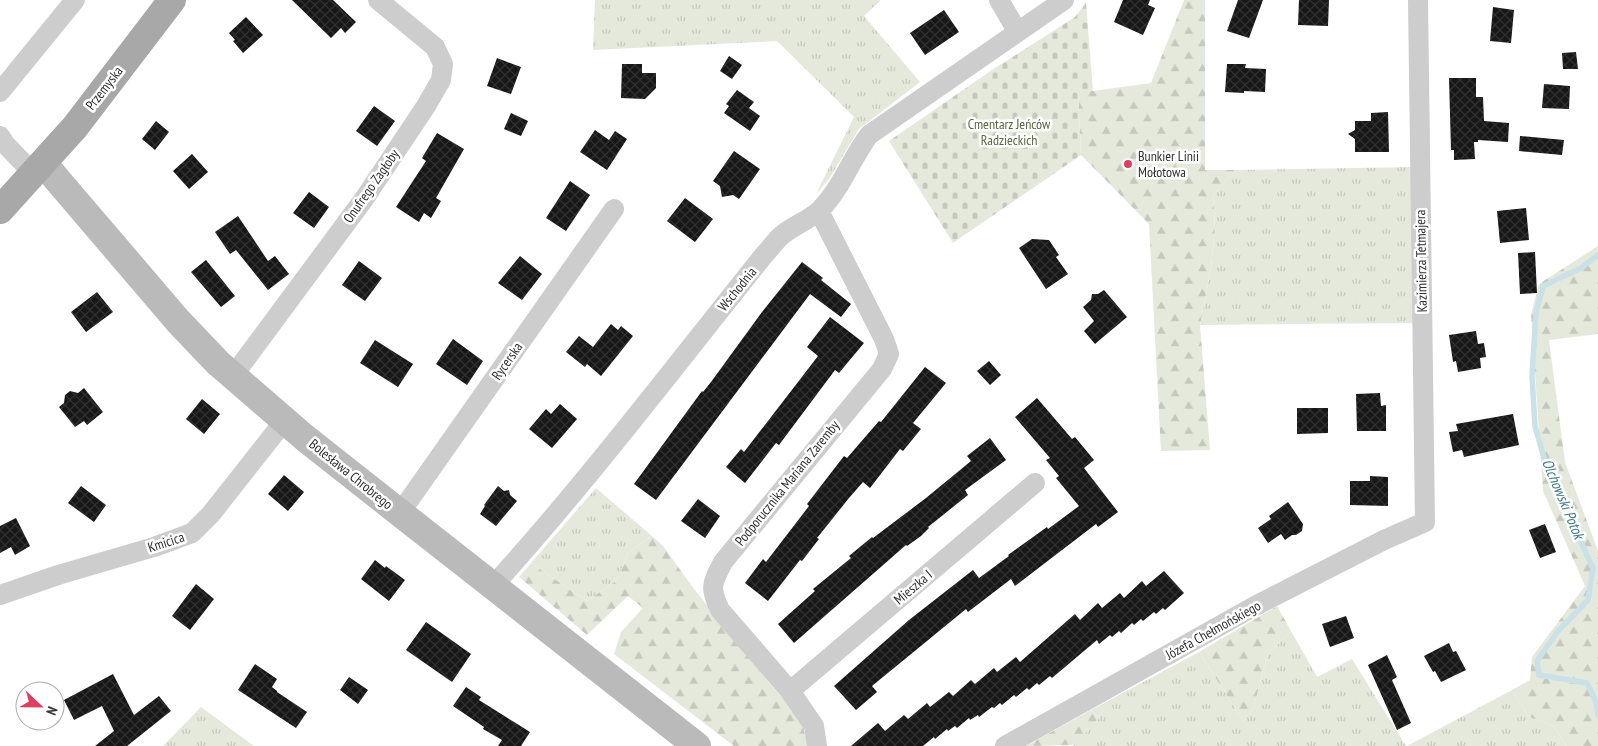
<svg xmlns="http://www.w3.org/2000/svg" width="1598" height="746" font-family="'PT Sans Narrow',sans-serif">
	<style>
		.grass { fill: url(#grass-tufts) }
		.forest { fill: url(#forest-firs) }
		.cemetery { fill: url(#cemetery-stones) }
		.lines { fill: none; stroke-linecap: round; stroke-linejoin: round }
		.stream { stroke: #cae1e8; stroke-width: 5.5 }
		.building { fill: url(#building-cross-hatch) }
		.street { stroke: #cdcdcd; stroke-width: 20 }
		.secondary { stroke: #bababa; stroke-width: 28 }
		.primary { stroke: #a8a8a8; stroke-width: 28 }
		.poi-dot { fill: #da4062; stroke: #fff; stroke-width: 2 }
		.labels { text-anchor: middle; stroke-width: 5; stroke-linejoin: round; paint-order: stroke }
		.street-label { font-size: 14px; fill: #303030; stroke: #fff }
		.park-label { font-size: 14px; fill: #596940; stroke: #fff }
		.poi-label { font-size: 14px; fill: #303030; stroke: #fff; text-anchor: start }
		.water-label { font-size: 15px; font-style: italic; fill: #437c8d; stroke: #fff }
	</style>
	<defs>
		<pattern id="grass-tufts" width="24" height="20" patternUnits="userSpaceOnUse" patternTransform="scale(1.25)"><rect width="24" height="20" fill="#e5e9dc"/><path d="M3 7l-1-3M5 7V3M7 7l1-3M15 17l-1-3M17 17v-4M19 17l1-3" fill="none" stroke="#c5c8bd"/></pattern>
		<pattern id="forest-firs" width="22" height="20" patternUnits="userSpaceOnUse" patternTransform="scale(1.25)"><rect width="22" height="20" fill="#e5e9dc"/><path d="M5 1l3.5 6h-7zM16 11l3.5 6h-7z" fill="#c5c8bd"/></pattern>
		<pattern id="cemetery-stones" width="16" height="16" patternUnits="userSpaceOnUse" patternTransform="scale(1.25)"><rect width="16" height="16" fill="#e5e9dc"/><path d="M2 7V4a2 2 0 0 1 4 0v3zM10 15v-3a2 2 0 0 1 4 0v3z" fill="#c5c8bd"/></pattern>
		<pattern id="building-cross-hatch" width="8" height="8" patternUnits="userSpaceOnUse" patternTransform="scale(1.25)"><rect width="8" height="8" fill="#171717"/><path d="M0 0l8 8M0 8l8-8" fill="none" stroke="#303030"/></pattern>
	</defs>
	<rect width="100%" height="100%" fill="#fff"/>
	<!-- grass -->
	<path class="grass" d="M595,0H881L864,16L920,82L859,129L829,179L816,194L854,117L777,41L593,50Z
		M1411,167L1413,323L1200,325L1211,268L1215,228L1213,195L1236,170Z
		M596,488L652,536L628,553L617,580L587,601L531,563Z
		M1291,631L1317,677L1352,659L1406,746H1073L1099,718L1091,710L1199,652L1243,721L1253,709L1268,654Z
		M1512,690L1529,717L1554,726L1566,746H1407Z
		M201,707L254,746H163Z"/>
	<!-- forest -->
	<path class="forest" d="M1184,0H1205V170H1236L1213,195L1215,228L1211,268L1200,325L1210,450L1161,451L1149,224L1081,155L1078,91H1093L1151,83Z
		M1598,246V334L1549,340L1565,462L1598,551V746H1566L1554,726L1529,717L1512,690L1530,680L1532,657L1585,586L1543,491L1531,314L1539,284Z
		M652,536L663,546L694,589L771,685L801,718L808,746H734L614,654L621,632L643,608L628,596L587,635L519,577L531,563L587,601L617,580L628,553Z
		M1277,606L1291,631L1268,654L1253,709L1243,721L1199,652Z
		M1091,710L1099,718L1075,745L1026,746Z"/>
	<!-- cemetery -->
	<path class="cemetery" d="M1086,3L1093,91L1078,92L1081,155L953,243L889,141L992,70L1075,17Z"/>
	<g class="lines">
		<!-- stream -->
		<path class="stream" d="M1598,255L1581,268L1543,286L1536,313L1532,376L1535,426L1547,469L1593,568L1588,600L1558,631L1537,661L1539,675L1587,683L1596,702L1598,715"/>
	</g>
	<!-- building -->
	<path class="building" d="M292,0H333L356,22L345,33L341,28L331,38Z
		M1123,0H1150L1148,5L1155,8L1143,35L1114,22Z
		M1238,0H1263L1249,38L1227,31Z
		M1299,0H1329L1328,26L1298,25Z
		M1493,7L1514,10L1511,43L1490,41Z
		M944,10L959,32L925,55L910,33Z
		M246,17L263,35L243,53L233,41L235,40L229,33Z
		M1576,52L1578,69H1563L1562,53Z
		M729,56L742,65L732,79L720,71Z
		M497,58L521,67L511,94L487,86Z
		M622,64H642V73H656V88L645,99L621,98Z
		M1227,64H1246L1245,68L1266,69L1265,92L1244,91V93L1225,92Z
		M1449,78H1476V97H1483L1484,121L1509,123L1508,142L1478,140V142H1474L1475,159L1454,160V150H1451Z
		M1544,84L1570,86L1569,109L1542,108Z
		M737,90L754,102L749,108L760,116L750,131L724,113L729,106L726,104Z
		M374,106L395,121L377,146L356,131Z
		M1388,112L1389,152H1355V139L1348,134L1355,130V121H1371V113Z
		M511,113L528,121L521,136L504,129Z
		M156,121L169,132L155,150L142,139Z
		M595,130L609,140L615,131L627,139L607,170L580,152Z
		M437,133L464,149L436,198L441,201L431,218L424,213L419,222L396,207L426,161L422,158Z
		M1520,136L1564,140L1562,155L1519,151Z
		M734,151L760,169L739,199L733,195L722,197L720,186L713,181Z
		M192,154L208,172L189,189L173,171Z
		M570,181L590,195L566,231L546,218Z
		M309,192L329,207L314,228L293,213Z
		M685,198L713,219L695,242L667,221Z
		M1526,208L1529,240L1500,243L1497,211Z
		M238,216L268,261L275,256L289,274L268,290L236,250L230,254L215,232Z
		M1032,239L1049,240L1059,255L1056,257L1068,274L1046,289L1019,248Z
		M1535,252L1537,293L1520,294L1518,253Z
		M520,256L542,274L522,300L498,283Z
		M206,260L235,296L221,307L191,272Z
		M359,261L382,278L365,301L342,285Z
		M802,262L823,278L821,280L851,304L841,317L810,294L656,500L634,484L702,391L703,392L711,382L762,312Z
		M1104,290L1127,317L1095,344L1084,331L1094,321L1083,307L1091,300L1092,294H1098Z
		M97,292L113,312L86,332L71,312Z
		M830,317L864,343L839,373L835,370L779,445L776,443L745,483L726,467L741,449L744,452L818,356L807,347Z
		M611,324L618,330L621,326L633,336L601,376L587,364L585,367L566,352L579,336L593,347Z
		M1476,331L1478,344L1484,343L1486,357L1480,358L1481,368L1458,372L1456,361L1453,362L1449,335Z
		M453,339L483,361L467,385L436,364Z
		M375,340L413,364L398,387L360,363Z
		M989,361L1001,375L990,385L977,371Z
		M925,367L946,383L913,423L921,429L903,451L900,449L870,488L863,482L849,498L817,538L819,539L802,561L800,560L768,601L745,583L763,559L766,562L809,506L807,504L844,456L847,458L879,421L881,422Z
		M84,388L103,412L87,425L84,421L75,427L59,407L64,403L65,395L70,391L78,393Z
		M1380,393L1381,406L1386,405V431H1357L1356,394Z
		M1037,398L1072,439L1075,437L1094,460L1084,468L1118,512L1098,527L1096,524L1015,586L1011,579L968,612L966,609L872,686L877,692L856,710L834,686L909,620L973,570L979,578L1009,556L1008,555L1047,527L1048,529L1079,506L1056,478L1059,476L1046,460L1050,458L1015,417Z
		M202,399L220,414L204,434L186,419Z
		M560,404L577,419L552,448L529,429L546,409L551,414Z
		M1297,408H1328V433L1297,434Z
		M1513,414L1519,445L1464,457L1462,450L1453,452L1449,432L1458,431L1456,424Z
		M990,438L1006,460L965,490L968,495L928,527L929,528L921,536L907,546L906,545L794,643L778,624L815,591L813,589L851,558L849,556L872,537L873,538L926,498L971,461L967,456Z
		M284,475L304,492L288,511L268,494Z
		M1370,476L1388,477V506L1350,505V481H1370Z
		M81,486L106,505L94,522L68,503Z
		M498,486L504,491L509,490L510,495L517,501L496,526L480,514L485,506L484,505Z
		M698,499L720,516L705,538L681,521Z
		M1288,502L1303,524L1302,531L1296,535H1292L1285,540L1281,534L1268,543L1258,528L1271,519L1269,516Z
		M16,518L30,546L15,555L11,547L0,553V526Z
		M1545,524L1556,552L1540,558L1529,530Z
		M375,560L385,568L386,566L405,580L389,601L361,579Z
		M1164,571L1184,593L1165,610L1163,608L1156,614L1154,612L1143,621L1141,619L1134,625L1132,623L1121,633L1119,631L1112,637L1110,635L1099,644L1097,640L1052,678L1050,676L1039,685L1037,683L1029,690L1027,688L1016,697L1014,695L1002,705L1000,703L994,708L992,707L979,717L978,715L970,720L969,718L957,728L955,726L948,731L947,729L935,739L934,737L923,746H851L878,723L885,731L904,715L908,719L927,703L930,707L949,692L953,696L971,680L975,684L994,668L997,672L1016,657L1020,662L1075,614L1080,620L1098,603L1102,608L1120,593L1124,598L1142,581L1146,586Z
		M196,584L214,599L190,630L172,616Z
		M1346,616L1354,638L1330,647L1322,624Z
		M426,622L471,654L452,682L406,650Z
		M1449,643L1453,652L1456,651L1466,670L1441,682L1435,671L1433,672L1424,656Z
		M1387,655L1397,677L1392,680L1411,723L1397,730L1368,665Z
		M255,664L277,679L272,687L277,691V692L307,712L296,728L238,690Z
		M113,674L134,715L159,696L171,711L127,746H95L114,731L102,706L74,720L64,700Z
		M349,677L368,690L358,704L340,690Z
		M466,687L481,697L479,700L530,732L521,746H498L502,740L483,729L484,727L453,706Z"/>
	<g class="lines">
		<!-- street -->
		<path class="street" d="M999,0L1017,31
			M0,92L75,0
			M0,136L6,145L34,174
			M233,376L364,199L426,106L441,80L443,64L435,47L378,0
			M400,513L614,209
			M492,587C588,481 675,366 764,255C770,249 776,240 782,235C794,225 810,220 821,209C842,187 851,159 869,135L1064,0
			M0,595L58,575L154,547L192,533L211,514L285,420
			M790,691L1035,483
			M817,746L814,726L790,691L720,610C709,587 712,584 723,562L882,369L889,354L884,339L819,211
			M1005,746L1255,606L1384,540L1425,522L1418,0"/>
		<!-- secondary -->
		<path class="secondary" d="M43,163L178,321L218,363L305,438L400,513L697,746"/>
		<!-- primary -->
		<path class="primary" d="M0,210L75,127L172,0"/>
	</g>
	<!-- markers -->
	<circle class="poi-dot" cx="1128" cy="164" r="5"/>
	<g class="labels">
		<!-- street labels -->
		<g class="street-label">
			<text transform="translate(104 88) rotate(-52)" y="5">Przemyska</text>
			<text transform="translate(371 186) rotate(-55)" y="5">Onufrego Zagłoby</text>
			<text transform="translate(1421 261) rotate(-91)" y="5">Kazimierza Tetmajera</text>
			<text transform="translate(737 289) rotate(-51)" y="5">Wschodnia</text>
			<text transform="translate(507 361) rotate(-55)" y="5">Rycerska</text>
			<text transform="translate(351 474) rotate(39)" y="5">Bolesława Chrobrego</text>
			<text transform="translate(787 483) rotate(-51)" y="5">Podporucznika Mariana Zaremby</text>
			<text transform="translate(166 542) rotate(-18)" y="5">Kmicica</text>
			<text transform="translate(913 587) rotate(-40)" y="5">Mieszka I</text>
			<text transform="translate(1213 630) rotate(-29)" y="5">Józefa Chełmońskiego</text>
		</g>
		<!-- park labels -->
		<g class="park-label">
			<text x="1009" y="129">Cmentarz Jeńców<tspan x="1009" dy="16">Radzieckich</tspan></text>
		</g>
		<!-- poi labels -->
		<g class="poi-label">
			<text x="1138" y="161">Bunkier Linii<tspan x="1138" dy="16">Mołotowa</tspan></text>
		</g>
		<!-- water labels -->
		<g class="water-label">
			<text transform="translate(1563 499) rotate(67)" y="5">Olchowski Potok</text>
		</g>
	</g>
	<!-- north arrow -->
	<g transform="translate(40 706) rotate(112)"><circle r="24" fill="#ffffff" stroke="#acacac"/>
	<path d="M0-4L9 19L0 12L-9 19Z" fill="#da4062"/>
	<text y="-8" font-size="14" font-weight="bold" text-anchor="middle" fill="#303030">N</text>
	</g>
</svg>
